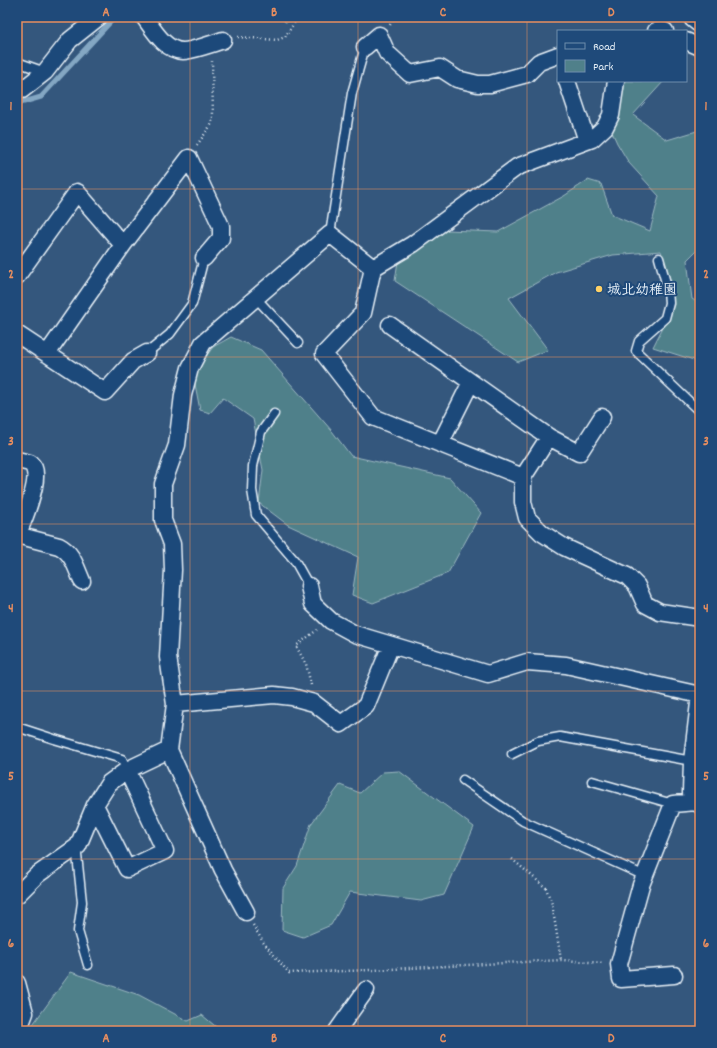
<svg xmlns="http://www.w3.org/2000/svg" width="717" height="1048" font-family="Dekko,'Klee One',sans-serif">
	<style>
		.green { fill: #50808a; stroke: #9cb8c1 }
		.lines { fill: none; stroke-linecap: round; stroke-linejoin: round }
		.stream { stroke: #84a7c3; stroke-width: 5 }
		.lane-casing { stroke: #e8f1f8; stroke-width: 11 }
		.street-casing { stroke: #e8f1f8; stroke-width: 19 }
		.secondary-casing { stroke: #e8f1f8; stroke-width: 25 }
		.path { stroke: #e8f1f8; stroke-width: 2.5; stroke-dasharray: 1 3; stroke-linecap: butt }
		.lane { stroke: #1f4a7a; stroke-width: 8 }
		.street { stroke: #1f4a7a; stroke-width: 16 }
		.secondary { stroke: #1f4a7a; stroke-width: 22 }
		.grid { fill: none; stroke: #e88e5f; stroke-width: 1; stroke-opacity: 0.55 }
		.poi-dot { fill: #ffd166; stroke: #1f4a7a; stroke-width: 1.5 }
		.labels { text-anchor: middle; stroke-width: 4; stroke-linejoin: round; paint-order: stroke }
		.poi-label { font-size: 14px; font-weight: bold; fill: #e8f1f8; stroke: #1f4a7a; text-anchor: start }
		.neatline { fill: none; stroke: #e88e5f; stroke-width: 1.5 }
		.grid-label { font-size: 13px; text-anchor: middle; font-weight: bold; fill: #e88e5f }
	</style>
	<rect width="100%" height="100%" fill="#34577d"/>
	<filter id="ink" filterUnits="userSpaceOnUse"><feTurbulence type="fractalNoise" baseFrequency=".025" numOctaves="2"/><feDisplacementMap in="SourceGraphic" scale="8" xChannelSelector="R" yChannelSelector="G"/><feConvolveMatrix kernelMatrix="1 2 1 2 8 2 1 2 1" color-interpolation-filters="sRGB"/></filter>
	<g filter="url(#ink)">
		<!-- green -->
		<path class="green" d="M280,17H324L285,22Z
			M625,81H664L633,115L667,140L700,130V247L687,260L692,299L700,304V362L653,347L674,305L661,251L613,255L556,272L509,298L548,350L518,362L395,281L398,261L446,230L498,232L564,196L588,180L601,184L612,215L650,231L659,196L629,163L617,143L612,132L617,100Z
			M231,337L261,350L332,431L351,456L450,478L481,513L448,573L373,603L352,595L358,557L288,525L259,503L263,470L253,419L223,398L210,413L200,410L193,374L213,347Z
			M399,771L474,827L444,895L421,901L350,892L331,925L303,937L282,930L283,888L297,866L311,824L340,785L360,793L383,772Z
			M71,972L139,995L188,1021L202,1015L221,1031H28Z"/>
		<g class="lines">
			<!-- stream -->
			<path class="stream" d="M17,104L41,97L115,17"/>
			<!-- lane casing -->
			<g class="lane-casing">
				<path id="lane" d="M17,62L45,72
					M330,234L352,93L365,47
					M659,258L668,290L669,303L665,318L639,341L636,351L700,412
					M255,297L298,343
					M147,353L170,334L192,304L204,258
					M274,414L261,432L253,466L252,490L256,515L295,561L309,586
					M17,727L54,739L122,759L127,770
					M512,754L538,741L560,737L692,761
					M463,780L523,821L645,876
					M592,781L673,804
					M78,847L77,855L82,902L78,931L88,965"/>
			</g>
			<!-- street casing -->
			<g class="street-casing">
				<path id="street" d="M144,17C153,29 165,51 183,51C191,51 215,43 223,40
					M656,31L662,30L665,31
					M686,41L700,47
					M365,47L379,35L387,53L410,74L440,68L457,79L478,84H490L527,74L539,62L558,55
					M567,81L587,141
					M616,81L611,115L605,127L592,139L517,167L413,244L373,268L363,313L324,354L373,417L523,477V502L527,518L542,533L564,547L627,576L637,586L645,604L660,612L700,618
					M17,91L22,90L45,72L70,40L99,17
					M17,276L77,192L123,245
					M390,325L549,437L579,453L602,417
					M17,334L105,392L133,361L147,353
					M47,354L123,245L189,158L221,226V238L204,258
					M440,444L471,382
					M17,460L30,463C31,464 34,467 34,468C40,482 23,522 17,536
					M523,477L549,437
					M17,535L59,546C73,553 76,568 82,581
					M309,586L313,604L331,621L355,634L488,674L527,662L566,665L700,695
					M700,695L692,761L691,793L696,802L700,805
					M175,704L274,695L292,697L314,703L341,724L366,706L391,645
					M169,750L223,870L246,912
					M95,805L127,869L165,851L127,770
					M17,895L37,875L78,846L95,805L109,783L127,770L169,750L175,704L168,657L173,570L172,544L163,520V484L177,445L183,395L190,368L203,343L330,234L373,268
					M674,975L621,979L619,964L641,885L673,804L696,802
					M17,983L25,1013L22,1021L17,1028
					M337,1031L366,990"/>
			</g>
			<!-- secondary casing -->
			<g class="secondary-casing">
				<path id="secondary" d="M695,17L700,21"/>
			</g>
			<!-- path -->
			<path class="path" d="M390,25L394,17
				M238,37L277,40L285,37L298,17
				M197,145L211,125L213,118L212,61
				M311,685L306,664L296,646L317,630
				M512,859L546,888L552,904L561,960
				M253,925L263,942L289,973L372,970L561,960L604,963"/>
			<!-- lane -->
			<use href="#lane" class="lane"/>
			<!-- street -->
			<use href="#street" class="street"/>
			<!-- secondary -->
			<use href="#secondary" class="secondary"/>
		</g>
	</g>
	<!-- grid -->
	<path class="grid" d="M190,17V1031M358,17V1031M527,17V1031M17,189H700M17,357H700M17,524H700M17,691H700M17,859H700"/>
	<!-- markers -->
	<circle class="poi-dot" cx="599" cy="289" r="4"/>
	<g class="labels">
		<!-- poi labels -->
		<g class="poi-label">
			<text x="607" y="294">城北幼稚園</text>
		</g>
	</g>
	<!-- margin -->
	<rect width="717" height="1048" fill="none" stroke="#1f4a7a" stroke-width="44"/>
	<!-- legend -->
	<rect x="557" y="30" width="130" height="52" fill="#1f4a7a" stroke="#6f8dac"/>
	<rect x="565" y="43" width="20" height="6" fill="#1f4a7a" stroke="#6f8dac"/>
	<text x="593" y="50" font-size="12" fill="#e8f1f8">Road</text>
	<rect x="565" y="60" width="20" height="12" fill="#50808a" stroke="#6f8dac"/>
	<text x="593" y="70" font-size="12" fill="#e8f1f8">Park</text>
	<rect x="22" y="22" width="673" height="1004" class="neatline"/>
	<g class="grid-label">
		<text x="106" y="16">A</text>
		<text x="274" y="16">B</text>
		<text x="443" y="16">C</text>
		<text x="611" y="16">D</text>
		<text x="11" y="110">1</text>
		<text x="706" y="110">1</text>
		<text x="11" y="278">2</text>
		<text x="706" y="278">2</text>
		<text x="11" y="445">3</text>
		<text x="706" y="445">3</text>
		<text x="11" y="612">4</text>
		<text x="706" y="612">4</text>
		<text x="11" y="780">5</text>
		<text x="706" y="780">5</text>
		<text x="11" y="947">6</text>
		<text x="706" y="947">6</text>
		<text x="106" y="1042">A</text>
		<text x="274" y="1042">B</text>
		<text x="443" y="1042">C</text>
		<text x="611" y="1042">D</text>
	</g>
</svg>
